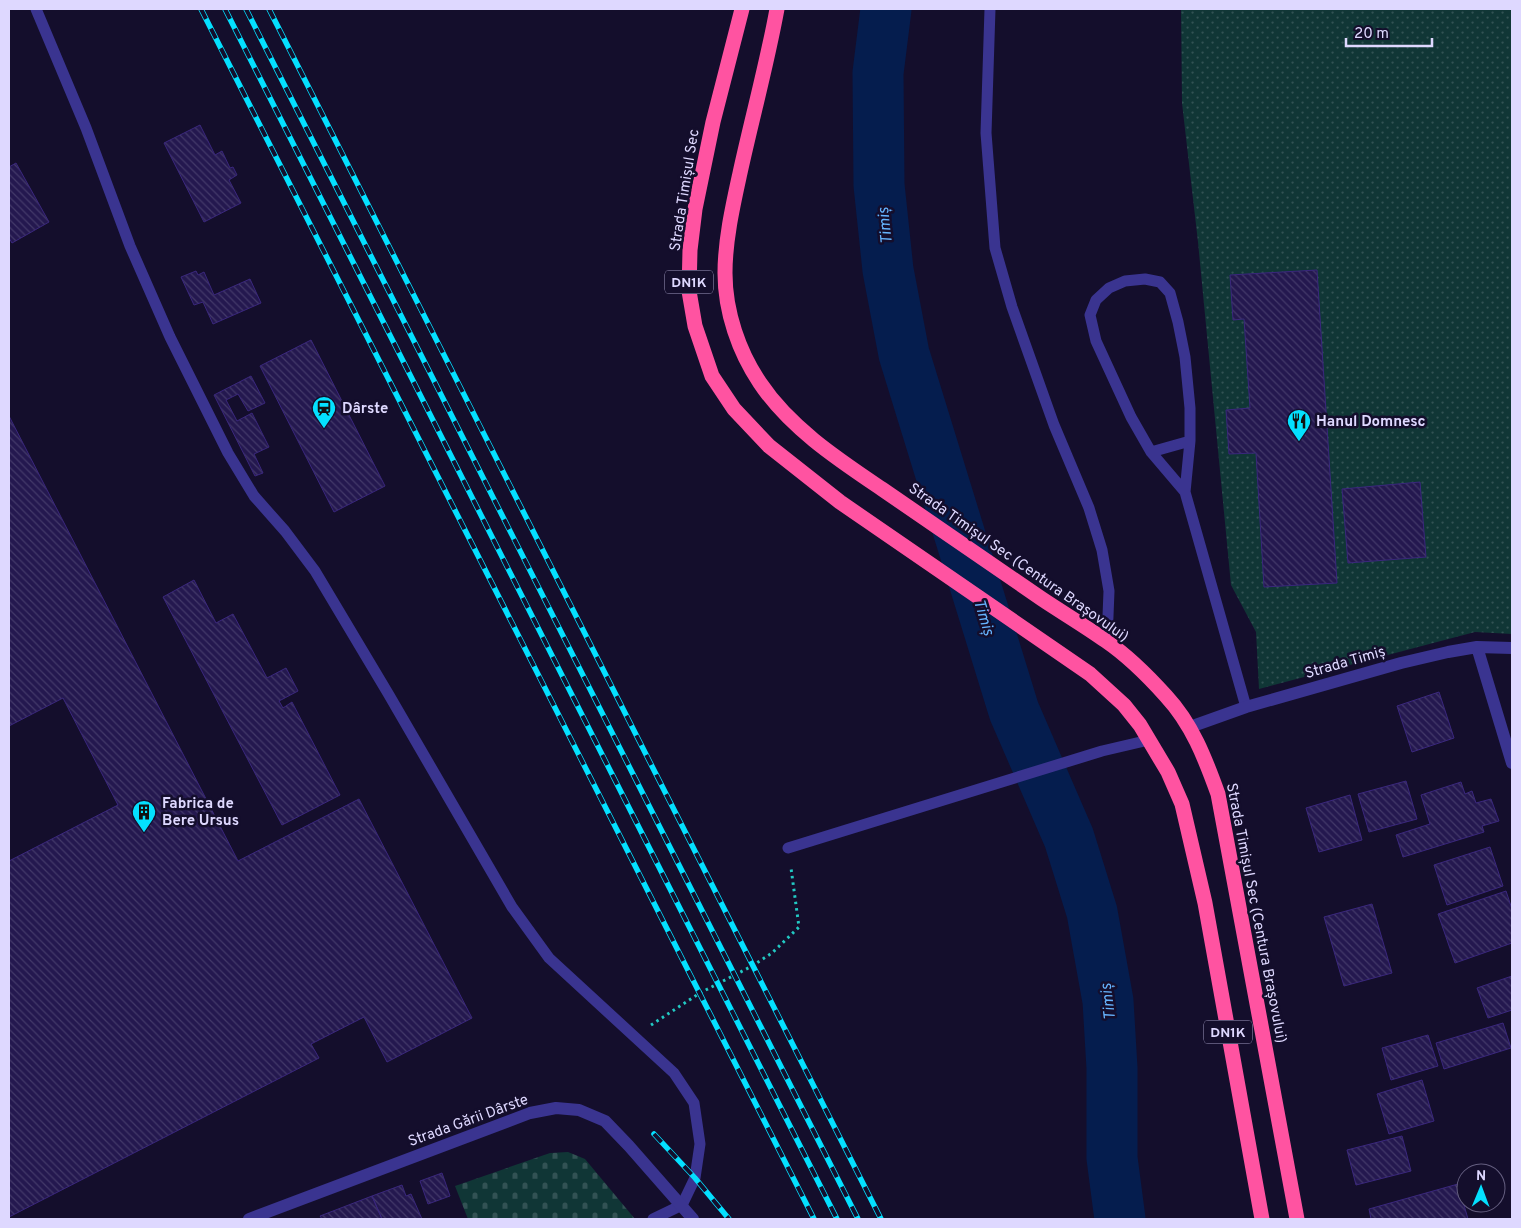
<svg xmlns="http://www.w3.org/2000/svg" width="1521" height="1228" font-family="Overpass,sans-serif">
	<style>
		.grass { fill: url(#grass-dots) }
		.cemetery { fill: url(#cemetery-stones) }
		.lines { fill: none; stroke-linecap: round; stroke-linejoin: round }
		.river { stroke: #051d4e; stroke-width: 51 }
		.building { fill: url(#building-back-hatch); stroke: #3a277d }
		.path { stroke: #22c9c3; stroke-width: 3; stroke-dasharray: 2.5 4; stroke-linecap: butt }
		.lane { stroke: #3a3490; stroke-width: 11 }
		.street { stroke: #3a3490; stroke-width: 12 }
		.highway { stroke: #ff53a1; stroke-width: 15 }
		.rail-casing { stroke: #04e0ff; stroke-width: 5.5 }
		.rail { stroke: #140e2c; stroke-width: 4; stroke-dasharray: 11; stroke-linecap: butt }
		.labels { text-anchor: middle; stroke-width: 5; stroke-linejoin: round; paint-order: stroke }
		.shield { fill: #140e2c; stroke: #a19bc0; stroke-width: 1 }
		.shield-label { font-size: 14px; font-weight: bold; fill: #ded8ff }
		.street-label { font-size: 15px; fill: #ded8ff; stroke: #140e2c }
		.poi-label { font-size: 15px; font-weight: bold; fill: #ded8ff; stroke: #140e2c; text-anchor: start }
		.water-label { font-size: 16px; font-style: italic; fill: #66b4ff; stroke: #140e2c }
	</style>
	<defs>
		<pattern id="grass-dots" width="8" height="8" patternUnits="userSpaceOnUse" patternTransform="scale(1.25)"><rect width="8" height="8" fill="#103636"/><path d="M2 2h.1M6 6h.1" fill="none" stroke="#325254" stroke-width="1.8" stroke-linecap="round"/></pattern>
		<pattern id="cemetery-stones" width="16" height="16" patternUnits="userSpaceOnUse" patternTransform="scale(1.25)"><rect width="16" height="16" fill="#103636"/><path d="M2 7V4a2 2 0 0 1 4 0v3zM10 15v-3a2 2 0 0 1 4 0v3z" fill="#325254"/></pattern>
		<pattern id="building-back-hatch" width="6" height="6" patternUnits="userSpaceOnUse" patternTransform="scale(1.25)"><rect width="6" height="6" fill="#24184f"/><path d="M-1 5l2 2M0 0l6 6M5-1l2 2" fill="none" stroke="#433969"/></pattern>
	</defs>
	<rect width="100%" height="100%" fill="#140e2c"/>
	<!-- grass -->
	<path class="grass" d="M1181,9H1512V634L1475,632L1259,689L1256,632L1231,585L1198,242L1182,103Z"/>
	<!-- cemetery -->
	<path class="cemetery" d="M568,1152L585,1159L635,1219H468L455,1186L550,1153Z"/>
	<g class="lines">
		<!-- river -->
		<path class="river" d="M886,9L878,73L879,185L888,270L904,354L1014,711L1069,838L1092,912L1108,1001L1112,1068V1158L1120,1219"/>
	</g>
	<!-- building -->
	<path class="building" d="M200,125L215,155L222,151L230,168L233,167L237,175L229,180L241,203L204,222L164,143Z
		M16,163L49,222L12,243L9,238V167Z
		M1317,270L1337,583L1264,587L1256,453L1229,454L1226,410L1250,408L1244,319L1233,320L1230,275Z
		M196,271L198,275L204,272L214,295L250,279L261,303L213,324L203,302L194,305L181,277Z
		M311,340L385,486L334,512L260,366Z
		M251,376L265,403L248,411L238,394L226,400L237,421L252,413L269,447L254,454L263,473L255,476L214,395Z
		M9,416L238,861L359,799L472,1018L387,1062L364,1017L311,1044L319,1058L9,1217V861L118,805L63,698L9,726Z
		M1420,482L1426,557L1348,563L1342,489Z
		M194,580L216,623L233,614L267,678L286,668L298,691L279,701L283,708L292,702L340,795L282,825L163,597Z
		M1439,692L1454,738L1412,752L1397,706Z
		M1406,781L1417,819L1369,832L1358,794Z
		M1461,782L1465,794L1472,791L1476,803L1491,799L1499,821L1482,826L1484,832L1403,857L1396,835L1430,824L1421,795Z
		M1350,795L1362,840L1319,852L1306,808Z
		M1490,847L1503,886L1447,905L1434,865Z
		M1506,891L1512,909V943L1455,963L1438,914Z
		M1372,904L1392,973L1344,986L1324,917Z
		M1512,976V1010L1488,1018L1477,988Z
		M1503,1023L1511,1048L1444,1069L1436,1043Z
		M1428,1035L1438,1066L1391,1080L1382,1048Z
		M1422,1080L1434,1121L1389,1134L1377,1094Z
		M1402,1136L1411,1171L1356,1185L1347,1150Z
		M442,1173L450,1196L428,1204L420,1181Z
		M1458,1184L1468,1219H1371L1369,1209Z
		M402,1185L406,1196L411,1194L422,1219H382L372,1196Z
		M372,1196L382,1219H322L320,1216Z"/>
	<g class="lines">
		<!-- path -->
		<path class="path" d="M651,1025L700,993L752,966L772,953L799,927L791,868"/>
		<!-- lane -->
		<path class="lane" d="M36,9L86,128L130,246L170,337L228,453L254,496L285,531L315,571L389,695L512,907L549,958L674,1073L694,1103L700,1144L695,1178L682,1205L653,1219
			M990,9L986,133L995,248L1012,307L1054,425L1089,508L1102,550L1109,591L1107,641
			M1151,452L1190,441
			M1185,492L1151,452L1131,417L1096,341L1090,315L1096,300L1109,288L1125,281L1145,279L1160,282L1170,293L1178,322L1185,357L1190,408V441L1185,492L1246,707
			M788,848L1102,751L1149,740"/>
		<!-- street -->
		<path class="street" d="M1477,647L1512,763
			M1190,727L1246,707L1401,663L1448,652L1477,647L1512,648
			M249,1219L530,1113L556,1108L579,1110L605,1121L629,1146L693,1219"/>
		<!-- highway -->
		<path class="highway" d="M742,9L713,122L695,209L690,250L689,291L695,326L712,376L734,409L769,446L840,502L1090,674L1124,705L1140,725L1168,772L1182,804L1205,903L1262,1219
			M777,9C767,64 752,118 740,173C733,205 725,240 725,273C725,312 739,352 760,383C790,428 839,460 882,489C936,526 989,563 1042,599C1063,613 1085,626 1106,641C1128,656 1148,676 1166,696C1192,724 1205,758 1218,794L1297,1219"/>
		<!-- rail casing -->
		<g class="rail-casing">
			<path id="rail" d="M201,9L814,1219
				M225,9L837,1219
				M246,9L858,1219
				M269,9L881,1219
				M654,1134L695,1178L729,1219"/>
		</g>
		<!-- rail -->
		<use href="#rail" class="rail"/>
	</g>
	<!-- icons -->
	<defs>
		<g id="station-pin" transform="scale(1.25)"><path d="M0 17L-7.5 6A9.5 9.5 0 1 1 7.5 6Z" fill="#04e0ff" stroke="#140e2c"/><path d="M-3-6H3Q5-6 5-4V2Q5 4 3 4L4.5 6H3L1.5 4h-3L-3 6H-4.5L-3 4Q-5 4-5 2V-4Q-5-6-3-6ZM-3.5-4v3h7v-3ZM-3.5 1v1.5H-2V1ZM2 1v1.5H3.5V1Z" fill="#111"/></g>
		<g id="restaurant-pin" transform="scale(1.25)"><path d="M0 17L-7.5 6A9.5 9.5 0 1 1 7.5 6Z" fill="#04e0ff" stroke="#140e2c"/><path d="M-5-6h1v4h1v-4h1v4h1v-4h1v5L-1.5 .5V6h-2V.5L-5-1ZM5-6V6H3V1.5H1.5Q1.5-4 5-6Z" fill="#111"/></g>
		<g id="building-pin" transform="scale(1.25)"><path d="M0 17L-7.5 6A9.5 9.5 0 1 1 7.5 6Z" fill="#04e0ff" stroke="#140e2c"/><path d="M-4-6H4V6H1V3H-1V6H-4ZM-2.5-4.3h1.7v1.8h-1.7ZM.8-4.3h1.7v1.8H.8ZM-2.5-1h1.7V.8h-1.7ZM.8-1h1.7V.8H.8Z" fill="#111"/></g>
	</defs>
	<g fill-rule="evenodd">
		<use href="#station-pin" x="324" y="408"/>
		<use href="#restaurant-pin" x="1299" y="421"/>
		<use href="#building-pin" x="144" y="812"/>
	</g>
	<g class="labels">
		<!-- shield labels -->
		<g class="shield">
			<rect x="665" y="270.5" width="48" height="23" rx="4"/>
			<rect x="1204" y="1020.5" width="48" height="23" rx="4"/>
		</g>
		<g class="shield-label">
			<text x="689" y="287">DN1K</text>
			<text x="1228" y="1037">DN1K</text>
		</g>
		<!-- street labels -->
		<g class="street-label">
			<text transform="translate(684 190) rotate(-81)" y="5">Strada Timișul Sec</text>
			<text transform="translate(1019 562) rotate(35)" y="5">Strada Timișul Sec (Centura Brașovului)</text>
			<text transform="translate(1345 662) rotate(-16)" y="5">Strada Timiș</text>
			<text transform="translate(1257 913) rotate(79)" y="5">Strada Timișul Sec (Centura Brașovului)</text>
			<text transform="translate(468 1120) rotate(-20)" y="5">Strada Gării Dârste</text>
		</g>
		<!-- poi labels -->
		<g class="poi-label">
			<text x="342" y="413">Dârste</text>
			<text x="1316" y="426">Hanul Domnesc</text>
			<text x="162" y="808">Fabrica de<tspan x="162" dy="17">Bere Ursus</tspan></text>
		</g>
		<!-- water labels -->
		<g class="water-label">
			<text transform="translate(884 226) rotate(-96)" y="6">Timiș</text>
			<text transform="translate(985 617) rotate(73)" y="6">Timiș</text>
			<text transform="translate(1107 1002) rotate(-97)" y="6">Timiș</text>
		</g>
	</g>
	<!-- border -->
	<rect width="1521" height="1228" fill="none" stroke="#ded8ff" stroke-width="20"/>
	<!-- north arrow -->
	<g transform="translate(1481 1188) rotate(1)"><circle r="24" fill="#140e2c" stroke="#655f80"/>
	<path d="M0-4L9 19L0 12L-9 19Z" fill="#04e0ff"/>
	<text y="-8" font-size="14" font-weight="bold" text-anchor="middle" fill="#ded8ff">N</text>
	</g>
	<!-- scale -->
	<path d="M1346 38v8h86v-8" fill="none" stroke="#ded8ff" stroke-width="2.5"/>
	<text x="1354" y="38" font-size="15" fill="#ded8ff" stroke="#140e2c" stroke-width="4" paint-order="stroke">20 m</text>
</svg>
